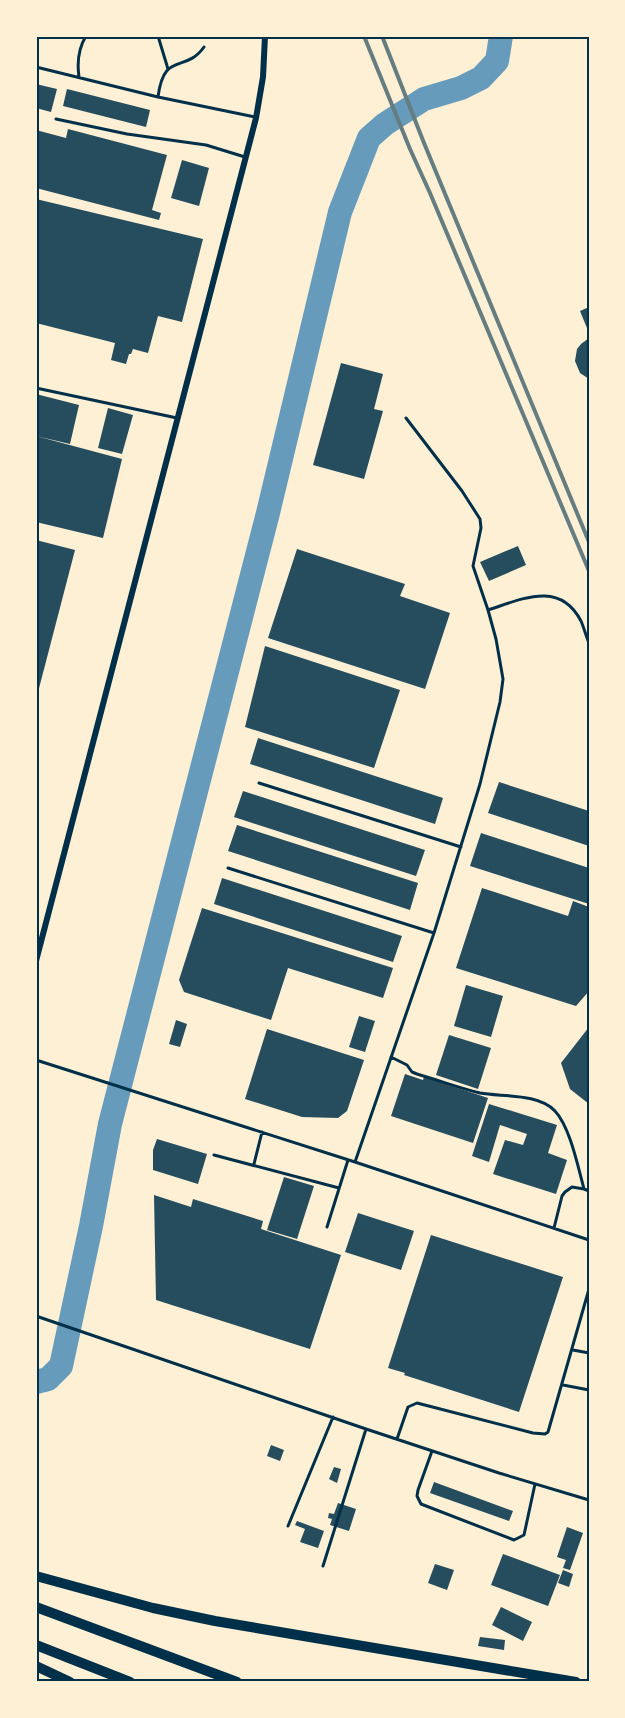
<svg xmlns="http://www.w3.org/2000/svg" width="625" height="1718" font-family="'Times New Roman',serif">
	<style>
		.lines { fill: none; stroke-linecap: round; stroke-linejoin: round }
		.river { stroke: #669bbc; stroke-width: 24 }
		.building { fill: #264d5e }
		.service { stroke: #003049; stroke-width: 3 }
		.minor { stroke: #003049; stroke-width: 6 }
		.primary { stroke: #003049; stroke-width: 10 }
		.rail { stroke: #657d81; stroke-width: 4 }
		.neatline { fill: none; stroke: #003049; stroke-width: 2 }
	</style>
	<rect width="100%" height="100%" fill="#fdf0d5"/>
	<g class="lines">
		<!-- river -->
		<path class="river" d="M36,1382L48,1379L61,1366L91,1226L110,1124L268,513L340,212L369,138L385,124L424,99L461,88L481,78L497,61L501,36"/>
	</g>
	<!-- building -->
	<path class="building" d="M36,84L57,89L51,112L36,108Z
		M67,89L150,110L146,127L63,106Z
		M68,129L167,155L152,210L161,213L159,220L36,188V130L66,138Z
		M182,160L209,168L199,206L171,198Z
		M36,199L203,239L182,322L158,316L148,353L133,349L131,354H129L126,364L111,360L115,343L36,323Z
		M589,307V333L580,311Z
		M589,338V379L580,373L575,361L577,349L581,344Z
		M341,363L383,374L374,409L383,411L364,479L313,465Z
		M36,394L79,405L70,444L36,436Z
		M108,408L133,415L122,454L98,448Z
		M36,436L122,459L103,538L36,522Z
		M36,540L75,550L37,696H36Z
		M518,546L526,565L489,581L480,562Z
		M297,549L405,584L400,596L450,613L425,689L268,638Z
		M265,646L400,690L374,768L245,727Z
		M258,738L443,798L435,824L250,764Z
		M499,782L589,811V846L488,813Z
		M243,791L425,850L416,876L234,817Z
		M237,825L418,883L410,910L228,851Z
		M481,833L589,868V904L470,866Z
		M222,878L402,936L393,962L214,904Z
		M482,888L568,916L573,901L589,907V991L576,1006L456,968Z
		M202,908L393,968L383,998L288,968L271,1020L184,992L179,980Z
		M466,985L503,996L491,1037L454,1026Z
		M359,1016L375,1021L365,1052L349,1047Z
		M176,1020L187,1024L180,1047L169,1044Z
		M589,1027V1104L570,1089L561,1063Z
		M267,1029L364,1060L347,1111L338,1118L302,1117L245,1099Z
		M449,1035L491,1048L478,1089L436,1075Z
		M405,1074L423,1080L424,1077L488,1098L473,1143L391,1116Z
		M489,1104L557,1125L548,1153L567,1160L556,1194L493,1174L505,1140L523,1145L527,1134L500,1125L489,1162L472,1156Z
		M157,1139L207,1154L198,1184L153,1170V1150Z
		M284,1177L314,1186L297,1239L267,1230Z
		M154,1195L191,1207L193,1199L263,1221L261,1229L341,1255L310,1349L156,1300Z
		M358,1213L414,1231L401,1270L345,1252Z
		M431,1235L563,1277L519,1412L404,1375L405,1373L388,1368Z
		M271,1445L284,1450L280,1461L267,1456Z
		M334,1467L341,1469L337,1483L329,1479Z
		M434,1482L513,1511L509,1521L430,1493Z
		M338,1503L356,1509L349,1531L330,1525L332,1519L328,1518L329,1513L334,1514Z
		M297,1521L324,1531L318,1548L300,1542L305,1529L295,1525Z
		M567,1527L583,1533L570,1570L563,1568L566,1560L557,1557Z
		M503,1554L560,1575L548,1606L491,1585Z
		M435,1564L454,1570L447,1590L428,1583Z
		M563,1570L573,1574L569,1587L558,1583Z
		M501,1607L532,1622L523,1641L492,1625Z
		M480,1637L505,1640L504,1650L478,1646Z"/>
	<g class="lines">
		<!-- service -->
		<path class="service" d="M158,36L168,69
			M36,67L158,97L255,117
			M79,77C77,63 78,49 86,36
			M158,97C164,50 185,74 204,47
			M56,119L127,134L206,145L245,157
			M36,388L177,418
			M488,610C522,599 560,580 581,621C584,628 586,636 589,643
			M259,783L461,847
			M228,868L434,933
			M391,1057L407,1065L412,1072L417,1074C438,1080 459,1088 480,1093C501,1097 539,1093 555,1111C570,1127 578,1167 584,1189L589,1191
			M36,1060L355,1162L589,1240
			M214,1155L339,1188
			M355,1162L434,933L480,784L500,702L503,679L496,639L488,610L473,566L481,528L480,519L462,491L406,418
			M254,1164L262,1132
			M327,1227L348,1160
			M554,1228L562,1196L565,1192L572,1187L584,1189
			M36,1316L366,1429L499,1473L589,1500
			M573,1350L589,1353
			M563,1385L589,1390
			M397,1439L408,1407L417,1403L533,1433L545,1434L548,1432L589,1289
			M432,1451L418,1490L417,1496L421,1504L514,1540L524,1535L535,1484
			M288,1526L333,1417
			M323,1566L366,1429"/>
		<!-- minor -->
		<path class="minor" d="M36,961L256,118L263,77L265,36"/>
		<!-- primary -->
		<path class="primary" d="M36,1576L153,1608L215,1621L576,1682
			M36,1607L237,1682
			M36,1645L130,1682
			M36,1666L70,1682"/>
		<!-- rail -->
		<path class="rail" d="M364,36L410,149L430,193L589,571
			M382,36L424,143L589,542"/>
	</g>
	<!-- border -->
	<rect width="625" height="1718" fill="none" stroke="#fdf0d5" stroke-width="75"/>
	<rect x="38" y="38" width="550" height="1642" class="neatline"/>
</svg>
